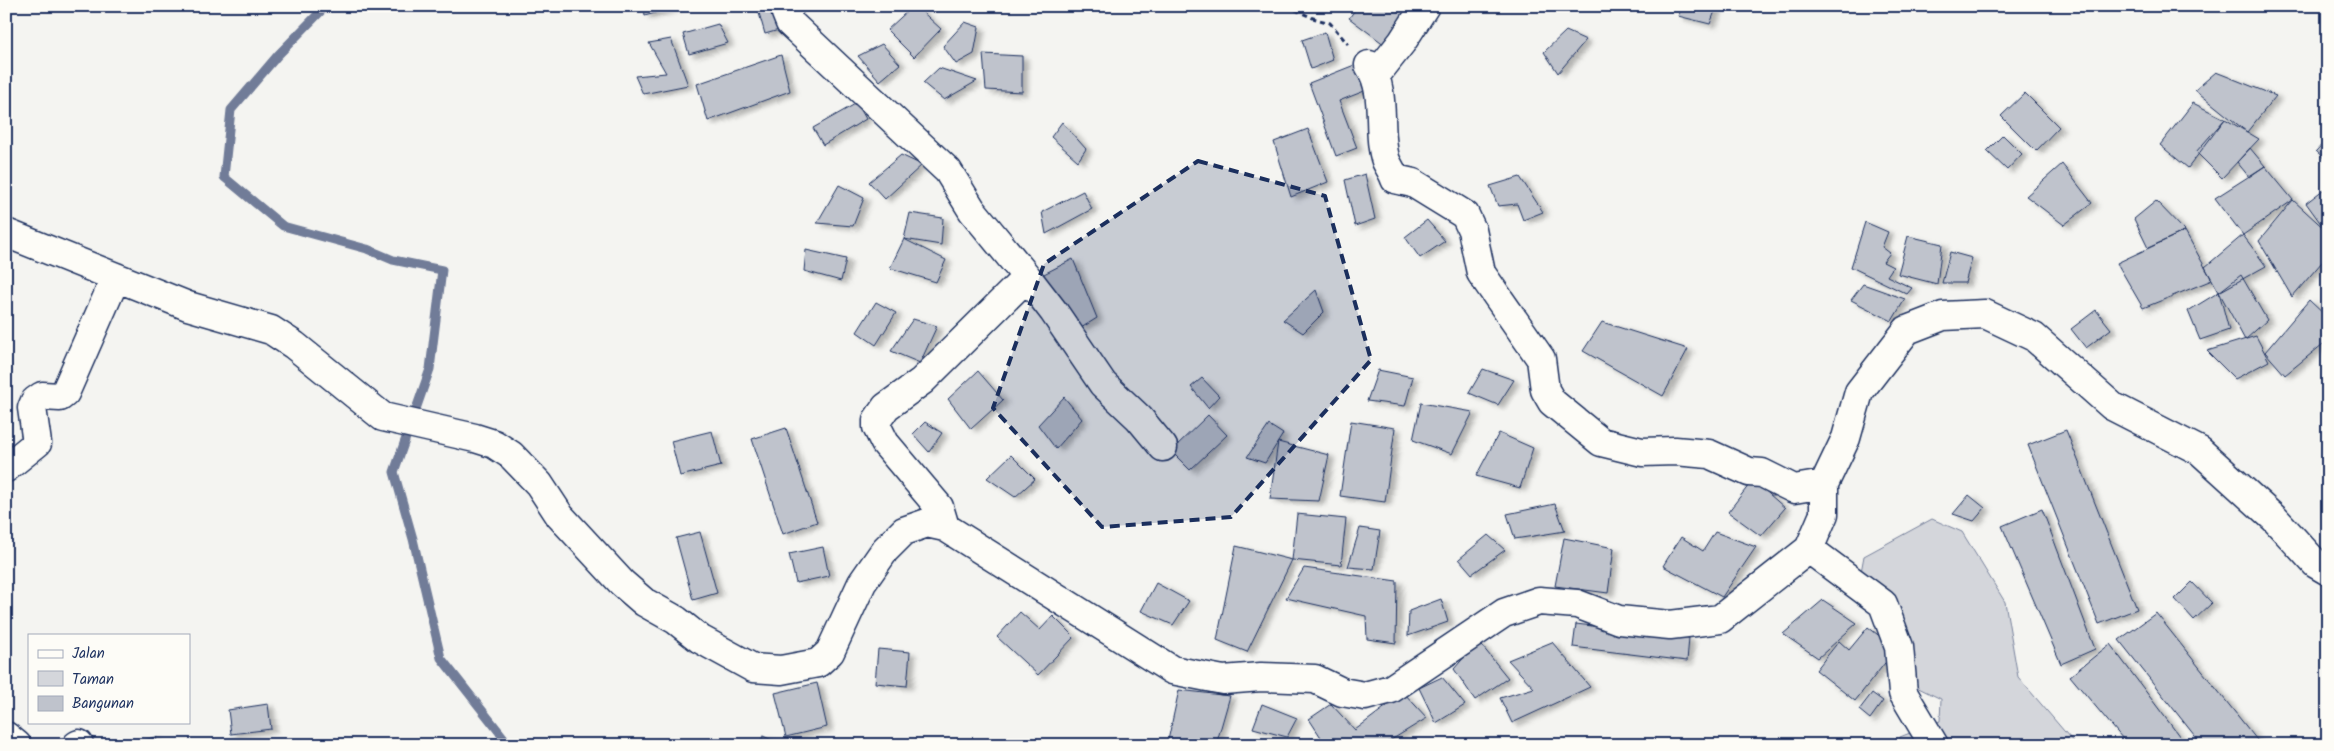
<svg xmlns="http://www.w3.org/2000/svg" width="2334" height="751" font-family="Kalam,sans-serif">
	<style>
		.green { fill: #d4d6db; stroke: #78829c }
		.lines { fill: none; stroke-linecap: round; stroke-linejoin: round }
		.stream { stroke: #717c98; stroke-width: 9 }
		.building { fill: #bfc3cc; stroke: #1b2f5e; filter: url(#shadow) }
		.minor-casing { stroke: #1b2f5e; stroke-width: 31 }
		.path { stroke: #1b2f5e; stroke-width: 3; stroke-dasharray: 5 4; stroke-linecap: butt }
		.minor { stroke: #fdfcf7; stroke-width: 28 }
		.marked { fill: #1b2f5e; fill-opacity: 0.2; stroke: #1b2f5e; stroke-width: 4; stroke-dasharray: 10 6; stroke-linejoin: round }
	</style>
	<defs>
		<filter id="shadow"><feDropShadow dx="5.5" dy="3" stdDeviation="2.5" flood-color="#0004"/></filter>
	</defs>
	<rect width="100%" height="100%" fill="#f4f4f1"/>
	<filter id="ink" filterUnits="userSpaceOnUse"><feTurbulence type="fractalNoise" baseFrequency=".02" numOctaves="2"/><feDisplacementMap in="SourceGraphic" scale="10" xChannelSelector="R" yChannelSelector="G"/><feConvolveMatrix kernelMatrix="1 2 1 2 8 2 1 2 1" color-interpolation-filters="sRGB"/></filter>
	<g filter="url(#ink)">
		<!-- green -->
		<path class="green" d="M1932,519L1962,532L2005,602L2018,677L2076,745H1900V737L1940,721L1941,699L1894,676L1861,572L1864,556Z"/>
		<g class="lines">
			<!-- stream -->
			<path class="stream" d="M326,6L278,55L231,110L224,177L283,226L367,249L393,260L442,270L430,369L394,472L413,539L441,658L504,738V745"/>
		</g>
		<!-- building -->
		<path class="building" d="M644,6H678L645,16Z
			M757,6H782L786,28L765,34Z
			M913,6H916L941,29L914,57L887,30Z
			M1358,6H1397L1412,18L1389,48L1349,18Z
			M1683,6H1717L1710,24L1678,16Z
			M965,22L979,27L974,54L956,64L943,46Z
			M718,24L728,43L689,54L683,34Z
			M1566,31L1586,40L1558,73L1544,52Z
			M1325,32L1333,60L1311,69L1302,40Z
			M671,39L688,85L643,94L635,76L666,73L649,43Z
			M882,44L900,64L880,81L858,56Z
			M983,54L1022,56V92L986,90Z
			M781,55L790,91L708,121L697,84Z
			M1362,62L1372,88L1339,101L1357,148L1336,156L1309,83Z
			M939,68L977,81L944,100L923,83Z
			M2216,72L2276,96L2247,132L2195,90Z
			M2025,93L2059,127L2036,151L2001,116Z
			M857,103L866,119L823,145L813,128Z
			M2193,103L2225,119L2188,168L2160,145Z
			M2225,119L2259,139L2222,178L2196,152Z
			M1062,122L1086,149L1078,161L1051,137Z
			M1308,129L1328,182L1291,197L1274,142Z
			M2003,135L2022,154L2007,170L1987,151Z
			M2328,138V162L2316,151Z
			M2250,148L2265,166L2249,177L2237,162Z
			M901,155L922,165L885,199L869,182Z
			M2062,164L2092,203L2064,225L2026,196Z
			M2265,166L2293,200L2243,235L2215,198Z
			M1365,174L1375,219L1355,226L1345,180Z
			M1520,177L1543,212L1523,220L1517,204L1498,206L1490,186Z
			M839,185L864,198L853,226L817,223Z
			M2328,186V231L2327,232L2306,203Z
			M1083,191L1092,209L1046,234L1042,212Z
			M2293,200L2328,232V255L2292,297L2259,241Z
			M2156,201L2185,231L2148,248L2134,219Z
			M910,213L943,218L941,245L904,239Z
			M1427,220L1445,241L1420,258L1405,237Z
			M1865,222L1888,232L1882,247L1890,253L1883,262L1893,267L1887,276L1912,288L1907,294L1851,267Z
			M2185,231L2212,280L2143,308L2117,263Z
			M2243,235L2266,266L2219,292L2205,267Z
			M1908,236L1942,244L1937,284L1898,274Z
			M904,239L946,260L936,282L890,268Z
			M806,250L846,259L841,281L804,271Z
			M1950,252L1972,258L1965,283H1942Z
			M1073,259L1097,318L1081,328L1040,276Z
			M2241,275L2267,320L2245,340L2219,292Z
			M1863,284L1905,299L1892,321L1851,300Z
			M1316,290L1324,312L1303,333L1283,320Z
			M2219,292L2229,330L2200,340L2188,311Z
			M2309,300L2328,318V340L2285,375L2265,352Z
			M876,302L896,313L876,345L857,332Z
			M2096,310L2111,329L2086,348L2071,329Z
			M913,319L937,326L920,363L891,351Z
			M1602,322L1688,349L1663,396L1583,351Z
			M2256,336L2269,361L2235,379L2207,351Z
			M1483,369L1514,380L1498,405L1469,393Z
			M1378,370L1413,377L1405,406L1367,401Z
			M978,371L1003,400L971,429L948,399Z
			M1202,378L1219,396L1208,408L1191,387Z
			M1064,397L1082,419L1056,449L1038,425Z
			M1421,403L1473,412L1452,454L1413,440Z
			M1208,415L1227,435L1190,470L1171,451Z
			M1351,421L1395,428L1385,502L1340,496Z
			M925,422L942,433L929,452L913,434Z
			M1269,425L1283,434L1265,463L1247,457Z
			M786,428L817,522L783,534L752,439Z
			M2066,430L2137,609L2099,624L2028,445Z
			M712,431L721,466L680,476L671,441Z
			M1499,433L1533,448L1520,488L1476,476Z
			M1278,442L1329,455L1319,501L1270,499Z
			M1011,455L1035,479L1015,497L987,478Z
			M1753,480L1785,508L1761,536L1728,512Z
			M1969,495L1985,508L1974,521L1953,514Z
			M1555,504L1565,531L1515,539L1507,514Z
			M2042,509L2095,649L2061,664L2002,526Z
			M1297,514L1346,519L1341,565L1292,560Z
			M1360,528L1380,531L1374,569L1348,567Z
			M700,532L717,593L693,600L676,538Z
			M1715,532L1756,547L1722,597L1663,566L1681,537L1703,551Z
			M1488,535L1505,550L1472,574L1459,559Z
			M1564,538L1614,548L1608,593L1555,586Z
			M1236,546L1292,560L1247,652L1217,640Z
			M823,547L829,576L796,583L789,554Z
			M1304,568L1397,581L1396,643L1367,639L1366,616L1286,598Z
			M2192,582L2212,603L2194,620L2175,599Z
			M1156,583L1189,601L1173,625L1141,611Z
			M1441,599L1448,622L1408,636L1409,611Z
			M1823,600L1857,623L1818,658L1783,634Z
			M1020,612L1040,630L1053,616L1074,637L1038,675L997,637Z
			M2156,613L2261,745H2202L2119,640Z
			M1576,624L1689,638L1687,661L1573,647Z
			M1868,627L1896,649L1855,701L1816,670L1839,641L1849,650Z
			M1478,641L1508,678L1475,700L1454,669Z
			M1552,642L1590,687L1512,723L1500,698L1534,688L1508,660Z
			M2110,644L2186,745H2128L2070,676Z
			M878,649L910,652L907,686L875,683Z
			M1442,677L1465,705L1436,723L1419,688Z
			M817,683L827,727L786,737L775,693Z
			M1179,690L1230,696L1216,745H1167Z
			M1404,693L1427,718L1383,745H1326L1309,719L1331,704L1355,730Z
			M1872,693L1883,701L1870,719L1859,710Z
			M268,704L271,729L231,734L228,710Z
			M1262,704L1297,718L1287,737L1253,728Z
			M763,736L783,745H759Z
			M156,737L158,745H121Z"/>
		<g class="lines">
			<!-- minor casing -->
			<g class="minor-casing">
				<path id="minor" d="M790,6L786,13L790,23L948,171L972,210L1027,277L922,381L886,407L877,420V427L885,443L939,507L945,527
					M1369,65C1388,94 1376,132 1386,161C1389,167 1393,173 1395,179L1413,183L1465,215L1472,230L1481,273L1541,359L1545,390L1552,402L1601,442L1642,452L1675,451L1709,454L1749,472L1762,473L1794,489L1824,484
					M1376,75L1402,42L1425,6
					M6,233L188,306L271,330L294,345L383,417L475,438L494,444L511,455L539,484L560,516L622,583L644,602L676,620L700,639L753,668L781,670L818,663L830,652L862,583L885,550L904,531L927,523L945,527L1172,670L1223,680L1261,677L1315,679L1342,692L1365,696L1391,689L1504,613L1539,601L1577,604L1619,620L1670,625L1720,619L1809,549L1824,514V484L1846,438L1859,392L1907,330L1943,316L1985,314L2034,337L2112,406L2200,451L2275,519L2316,564L2328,571
					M1027,277L1054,312L1103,384L1139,418L1163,447
					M6,468L37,443L32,408L35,401L42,396L60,397L65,393L116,277
					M1809,549L1883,604L1899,647L1903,693L1934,745
					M6,736L17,745
					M77,745L79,744"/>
			</g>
			<!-- path -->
			<path class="path" d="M1287,6L1313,18L1330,23L1348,44"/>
			<!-- minor -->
			<use href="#minor" class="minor"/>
		</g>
	</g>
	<!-- marked area -->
	<path class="marked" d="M1198,161L1325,196L1371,360L1231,517L1102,527L993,408L1044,264Z"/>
	<!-- margin -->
	<rect width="2334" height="751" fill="none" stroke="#fdfcf7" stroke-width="25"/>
	<rect x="12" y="12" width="2309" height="726" fill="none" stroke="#1b2f5e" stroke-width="2" filter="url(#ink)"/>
	<!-- legend -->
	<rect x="28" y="634" width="162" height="90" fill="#fdfcf7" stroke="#a3aaba"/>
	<rect x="38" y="650" width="25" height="8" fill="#fdfcf7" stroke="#a3aaba"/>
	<text x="72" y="658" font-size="15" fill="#1b2f5e">Jalan</text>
	<rect x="38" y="671" width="25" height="15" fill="#d4d6db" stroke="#a3aaba"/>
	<text x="72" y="684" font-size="15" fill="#1b2f5e">Taman</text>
	<rect x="38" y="696" width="25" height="15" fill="#bfc3cc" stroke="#a3aaba"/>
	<text x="72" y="708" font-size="15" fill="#1b2f5e">Bangunan</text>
</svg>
